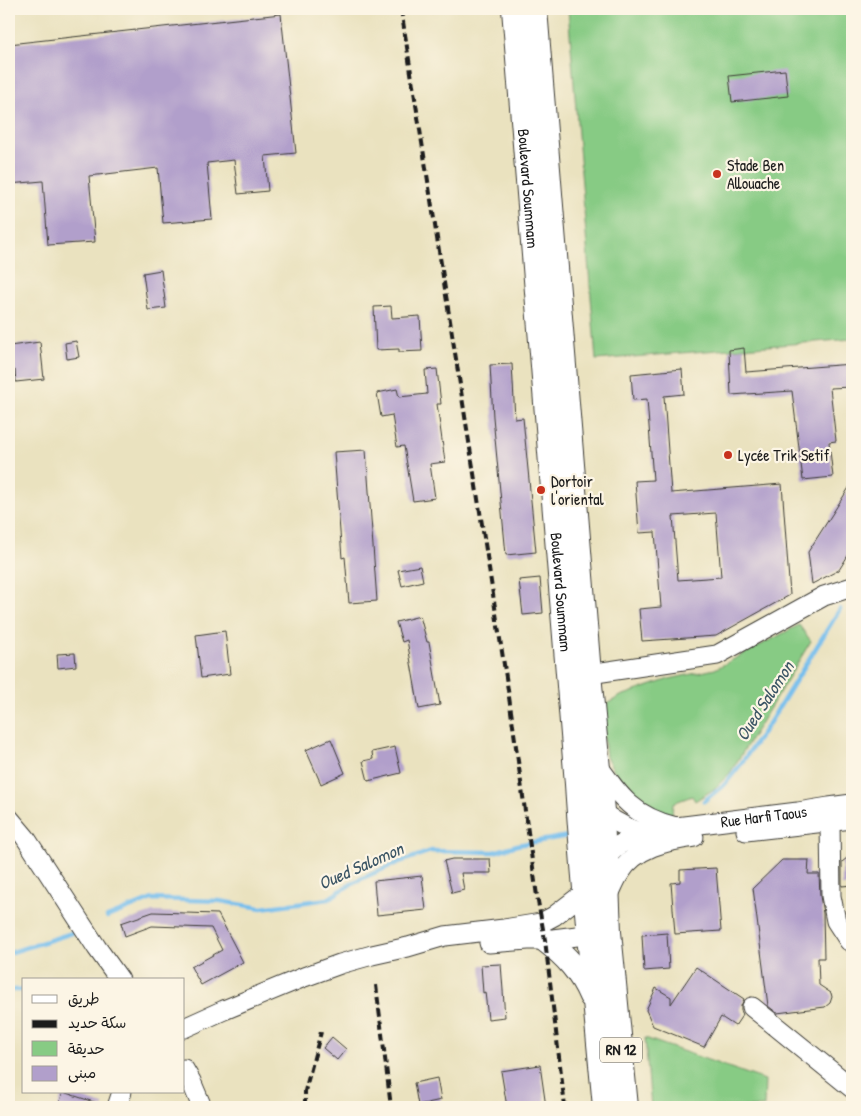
<svg xmlns="http://www.w3.org/2000/svg" width="861" height="1116" font-family="'Patrick Hand','Playpen Sans Arabic',sans-serif">
	<style>
		.green { fill: #87cb84; stroke: #527450 }
		.lines { fill: none; stroke-linecap: round; stroke-linejoin: round }
		.stream { stroke: #75beed; stroke-width: 4.5 }
		.building { fill: #b19fcb; fill-rule: evenodd }
		.minor-casing { stroke: #3b3a34; stroke-width: 21 }
		.major-casing { stroke: #3b3a34; stroke-width: 26 }
		.minor { stroke: #fff; stroke-width: 19 }
		.major { stroke: #fff; stroke-width: 24 }
		.rail { stroke: #1c1c1c; stroke-width: 4; stroke-dasharray: 8 4; stroke-linecap: butt }
		.poi-dot { fill: #c8321e; stroke: #fcf5e5; stroke-width: 2 }
		.labels { text-anchor: middle; stroke-width: 4.5; stroke-linejoin: round; paint-order: stroke }
		.shield { fill: #fcf5e5; stroke: #5f5d58; stroke-width: 1 }
		.shield-label { font-size: 15px; font-weight: bold; fill: #1c1c1c }
		.poi-label { font-size: 16px; fill: #1c1c1c; stroke: #fcf5e5; text-anchor: start }
		.street-label { font-size: 16px; fill: #1c1c1c; stroke: #fcf5e5 }
		.water-label { font-size: 18px; font-style: italic; fill: #3b5565; stroke: #fcf5e5 }
	</style>
	<rect width="100%" height="100%" fill="#fcf5e5"/>
	<filter id="ink" filterUnits="userSpaceOnUse"><feTurbulence type="fractalNoise" baseFrequency=".02" numOctaves="2"/><feDisplacementMap in="SourceGraphic" scale="10" xChannelSelector="R" yChannelSelector="G"/><feConvolveMatrix kernelMatrix="1 2 1 2 8 2 1 2 1" color-interpolation-filters="sRGB"/></filter>
	<filter id="wash" filterUnits="userSpaceOnUse"><feTurbulence type="fractalNoise" baseFrequency=".0096" numOctaves="4" result="noise"/><feDisplacementMap in="SourceGraphic" scale="20" xChannelSelector="R" yChannelSelector="G"/><feGaussianBlur stdDeviation="1.12" result="paint"/><feColorMatrix in="noise" values="0 0 0 0 0 0 0 0 0 0 0 0 0 0 0 0 0 1.4 0 .05"/><feComposite in="paint" operator="in"/></filter>
	<g filter="url(#wash)">
		<rect width="100%" height="100%" fill="#eae2bf"/>
		<!-- green -->
		<path class="green" d="M568,9H852V339L596,360Z
			M799,625L811,641L730,773L714,789L695,801L692,796L673,803L672,816L663,814L651,808L630,792L622,784L606,757L601,710L608,703L621,696L669,679L715,669Z
			M645,1038L765,1080L764,1107H651Z"/>
		<g class="lines">
			<!-- stream -->
			<path class="stream" d="M704,801L725,784L740,765L770,722L840,609
				M107,917L152,899L220,901L261,908L328,899L354,882L397,863L431,851L494,852L517,845L568,836
				M9,953L72,933
				M9,990H24"/>
		</g>
		<g id="blocks">
			<!-- building -->
			<path class="building" d="M281,14L296,153L265,156L268,191L238,194L234,160L207,163L212,219L163,223L158,168L89,176L95,242L48,245L43,181L9,184V44Z
				M785,70L788,96L732,102L729,76Z
				M161,270L166,308L148,310L143,273Z
				M391,306L392,318L420,316L422,351L399,352V349L376,350L374,307Z
				M76,341L79,357L67,359L65,343Z
				M40,342L44,379L16,382L15,370L9,371V346Z
				M744,348L746,372L852,364V387L830,388L836,441L829,442L833,477L803,480L792,391L731,395L729,350Z
				M512,364L515,419L523,418L536,552L506,555L493,417L490,365Z
				M437,369L441,404H437L445,462L430,464L435,498L413,501L404,446L397,447L392,415L381,417L377,393L397,389L399,397L427,394L425,370Z
				M682,369L684,394L664,396L671,493L782,484L790,595L716,636L642,641L639,609L661,607L655,532L639,533L635,481L653,480L647,399L633,400L631,374ZM716,513L721,577L678,580L673,516Z
				M366,450L377,601L349,603L345,557L342,558L334,452Z
				M852,483V549L839,570L812,584L808,552Z
				M420,566L423,581L402,586L398,570Z
				M540,578L543,613L523,615L519,580Z
				M420,616L427,642H429L440,705L419,709L407,640L402,642L396,622Z
				M225,631L230,674L201,678L196,635Z
				M75,653L76,666L58,668L57,654Z
				M331,739L345,773L321,784L306,750Z
				M395,747L401,773L368,781L363,761L373,759L372,752Z
				M852,854V885L842,886V862Z
				M452,859H490L491,873H461L464,890L452,893L444,861Z
				M782,860H809L808,874H819L820,896L823,913L824,958H818L819,985L831,993L832,997L830,1003L825,1007L777,1013L768,1006L753,888Z
				M716,868L721,931L675,934L671,883L680,882V870Z
				M422,876L426,910L377,915L374,881Z
				M153,912L218,914L243,962L201,985L191,967L222,950L211,928L152,926L125,936L121,923Z
				M667,933L669,969L644,971L642,935Z
				M501,964L505,1017L488,1019L485,992L483,993L481,965Z
				M696,967L744,999L741,1006V1011L743,1014L735,1026L721,1017L704,1047L653,1026L646,1010L656,988L671,997V1004Z
				M332,1037L346,1049L337,1060L323,1048Z
				M540,1065L546,1107H507L501,1071Z
				M437,1078L441,1100L418,1105L414,1083Z
				M63,1092L103,1105V1107H58Z"/>
		</g>
	</g>
	<g filter="url(#ink)">
		<use href="#blocks" fill-opacity="0" stroke="#3b3a34" stroke-width="1"/>
		<g class="lines">
			<!-- minor casing -->
			<g class="minor-casing">
				<g id="minor">
					<path d="M589,674L717,655L824,596L852,587"/>
					<path id="s1" d="M596,763C620,797 634,817 676,827L798,812L829,807L852,804"/>
					<path d="M595,806C607,817 621,826 636,831C640,832 643,832 647,834"/>
					<path d="M9,818L25,837L97,948L120,980"/>
					<path d="M830,822L831,896L836,921L849,941L852,942"/>
					<path d="M746,831L852,819"/>
					<path d="M608,897C612,889 615,880 620,873C636,847 666,841 694,837"/>
					<path d="M489,943L528,940H545L601,933"/>
					<path d="M752,1007L852,1088"/>
					<path d="M184,1028L224,1010L304,977L340,964L372,955L408,947L445,936L504,929L541,923L554,916L580,896L585,890L592,876L601,863L606,857L619,845L635,836L644,832L654,829L676,827"/>
					<path d="M184,1069L191,1081L202,1107"/>
					<path d="M117,1107L122,1092"/>
				</g>
			</g>
			<!-- major casing -->
			<g class="major-casing">
				<g id="major">
					<path id="s2" d="M514,9L577,784C584,892 595,1000 605,1107"/>
					<path d="M535,9L589,674L602,811L603,840L606,857L609,932L626,1107"/>
					<path d="M545,940C566,956 581,972 591,996"/>
				</g>
			</g>
			<!-- minor -->
			<use href="#minor" class="minor"/>
			<!-- major -->
			<use href="#major" class="major"/>
			<!-- rail -->
			<path class="rail" d="M401,9L508,690L537,896L545,940L565,1107
				M376,985L391,1107
				M305,1107V1091L321,1032"/>
		</g>
	</g>
	<!-- markers -->
	<g class="poi-dot">
		<circle cx="717" cy="174" r="5"/>
		<circle cx="728" cy="455" r="5"/>
		<circle cx="541" cy="490" r="5"/>
	</g>
	<g class="labels">
		<!-- shield labels -->
		<rect class="shield" x="600" y="1037.5" width="42" height="25" rx="4"/>
		<g class="shield-label">
			<text x="621" y="1055">RN 12</text>
		</g>
		<!-- poi labels -->
		<g class="poi-label">
			<text x="727" y="171">Stade Ben<tspan x="727" dy="18">Allouache</tspan></text>
			<text x="738" y="461">Lycée Trik Setif</text>
			<text x="551" y="487">Dortoir<tspan x="551" dy="18">l'oriental</tspan></text>
		</g>
		<!-- street labels -->
		<g class="street-label">
			<text dy="6" stroke="none"><textPath href="#s2" startOffset="180">Boulevard Soummam</textPath></text>
			<text dy="6" stroke="none"><textPath href="#s2" startOffset="585">Boulevard Soummam</textPath></text>
			<text dy="6" stroke="none"><textPath href="#s1" startOffset="194">Rue Harfi Taous</textPath></text>
		</g>
		<!-- water labels -->
		<g class="water-label">
			<text transform="translate(765 701) rotate(-57)" y="6">Oued Salomon</text>
			<text transform="translate(361 866) rotate(-24)" y="6">Oued Salomon</text>
		</g>
	</g>
	<!-- margin -->
	<rect width="861" height="1116" fill="none" stroke="#fcf5e5" stroke-width="30"/>
	<!-- legend -->
	<rect x="22" y="978" width="162" height="115" fill="#fcf5e5" stroke="#a29e95"/>
	<rect x="32" y="995" width="25" height="8" fill="#ffffff" stroke="#a29e95"/>
	<text x="68" y="1004" font-size="15" fill="#1c1c1c">طريق</text>
	<rect x="32" y="1020" width="25" height="8" fill="#1c1c1c" stroke="#a29e95"/>
	<text x="68" y="1028" font-size="15" fill="#1c1c1c">سكة حديد</text>
	<rect x="32" y="1041" width="25" height="15" fill="#87cb84" stroke="#a29e95"/>
	<text x="68" y="1054" font-size="15" fill="#1c1c1c">حديقة</text>
	<rect x="32" y="1066" width="25" height="15" fill="#b19fcb" stroke="#a29e95"/>
	<text x="68" y="1078" font-size="15" fill="#1c1c1c">مبنى</text>
</svg>
